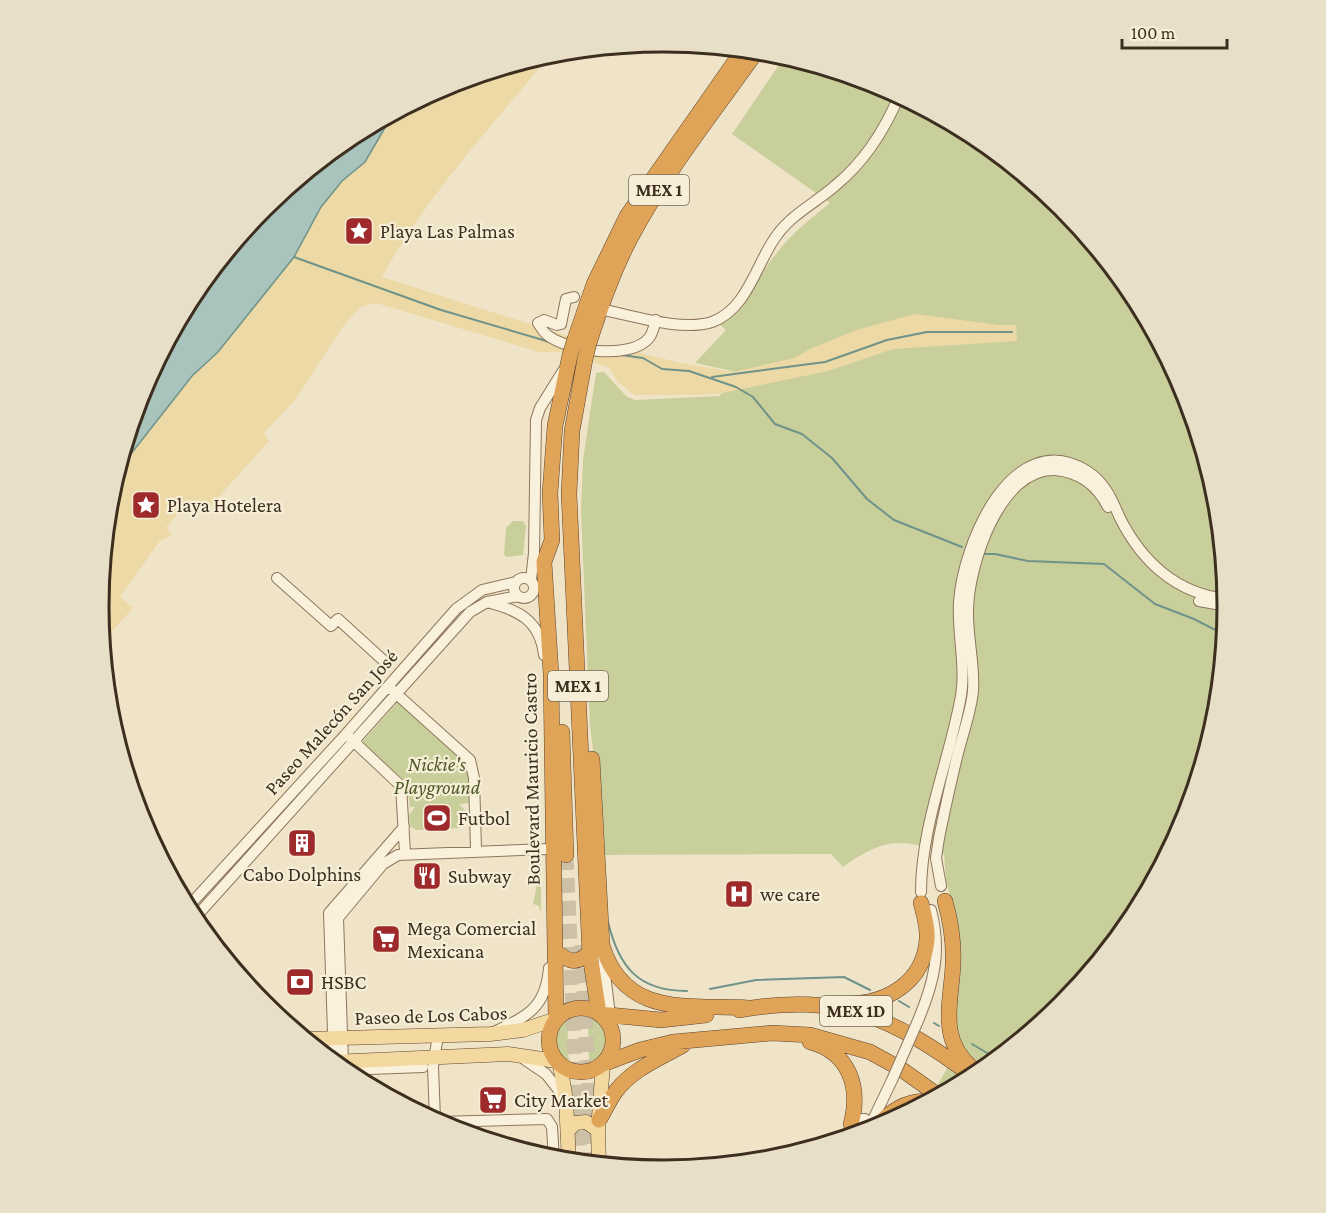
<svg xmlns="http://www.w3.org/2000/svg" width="1326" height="1213" font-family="'Crimson Pro',serif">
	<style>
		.green { fill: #c9cf9b }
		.sand { fill: #ecd9a5 }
		.water { fill: #a9c4bc; stroke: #6f938a; stroke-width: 1.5 }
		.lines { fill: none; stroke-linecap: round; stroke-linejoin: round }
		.stream { stroke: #6f938a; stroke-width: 2 }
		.highway-tunnel { stroke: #ccc0a6; stroke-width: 15; stroke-dasharray: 15 8; stroke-linecap: butt }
		.minor-casing { stroke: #8d765c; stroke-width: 12 }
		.major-casing { stroke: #5b4430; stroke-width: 15 }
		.highway-casing { stroke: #5b4430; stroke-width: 16 }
		.minor { stroke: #faf1dc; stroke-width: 10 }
		.major { stroke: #f3d9a0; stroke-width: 14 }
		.highway { stroke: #e0a458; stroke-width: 15 }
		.minor-bridge-casing { stroke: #8d765c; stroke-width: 12; stroke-linecap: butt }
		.highway-bridge-casing { stroke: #5b4430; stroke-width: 16; stroke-linecap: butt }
		.minor-bridge { stroke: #faf1dc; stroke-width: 10 }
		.highway-bridge { stroke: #e0a458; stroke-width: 15 }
		.labels { text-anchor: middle; stroke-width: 4.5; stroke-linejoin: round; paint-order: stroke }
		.shield { fill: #f7eed8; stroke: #756857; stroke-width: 1.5 }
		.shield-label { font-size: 18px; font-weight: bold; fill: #3d2e20 }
		.poi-label { font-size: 20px; fill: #3d2e20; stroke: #f7eed8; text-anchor: start }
		.street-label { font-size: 20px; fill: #3d2e20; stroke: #f7eed8 }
		.park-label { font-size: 20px; font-style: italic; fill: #4d5a26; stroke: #f7eed8 }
		.rim { fill: none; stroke: #3d2e20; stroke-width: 3 }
	</style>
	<rect width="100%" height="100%" fill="#f0e4c8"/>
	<!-- green -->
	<path class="green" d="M785,56L879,85L977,137L1062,208L1133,293L1185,391L1217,497L1227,607L1217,717L1184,823L1132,920L1062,1006L976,1076L929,1101L958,1048L954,1031L953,906L946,881L944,854C902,836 880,840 843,867L831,854L603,855C598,812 596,769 590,726L581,511L583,460L596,373L604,372L627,397L635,400L720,396L732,371L695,363L726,330L720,325C745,305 756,279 775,255C791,234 810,219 830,203L732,134Z
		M513,521H523L526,526L523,555L506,557L504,554L506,528Z
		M398,702L470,766L472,803L459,804L465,810L464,823L459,828L416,830L410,826L409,815L415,807H410L407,783L362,742Z
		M531,857H541V913L539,906L533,904L538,880Z
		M588,1015C611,1026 612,1054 589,1067Z
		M567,1016L569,1067C547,1056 546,1028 567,1016Z"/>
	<!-- sand -->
	<path class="sand" d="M551,54C493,125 426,196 382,277L596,345L621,348L677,362L733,372L794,358L810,349L856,330L915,314L999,325H1016L1017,341L893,349L828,371L718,394L697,395H634L618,382L608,367L559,352H539L376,303L361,307L344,325L295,400L264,433L269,441L205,512L189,499L166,528L172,534L159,542L120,597L133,608L102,642L99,606L109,496L116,473L192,376L218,352L294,257L321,207L342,181L365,162L393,114L447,85Z"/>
	<!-- water -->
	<path class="water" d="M393,114L365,162L342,181L321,207L294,257L218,352L192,376L116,473L142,390L194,293L264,207L350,137Z"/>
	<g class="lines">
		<!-- stream -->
		<path class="stream" d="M294,257L441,310L553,343
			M621,355L643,358L662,369L689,371L736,387L753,397L775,424L802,434L832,458L867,499L894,520L962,547
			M712,377L825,362L887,340L927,332H1012
			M982,554H995L1028,561L1104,564L1155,604L1194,619L1225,635
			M608,922C619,967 638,991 687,991
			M710,989L756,980L844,977L870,990
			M899,1001L909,1007
			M934,1023L939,1026
			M972,1044L997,1059"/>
		<!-- highway-tunnel -->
		<path class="highway-tunnel" d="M566,855L580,1163
			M582,945L592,1164"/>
		<!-- minor casing -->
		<g class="minor-casing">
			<path id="minor" d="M574,297L566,299L561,324L557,325L544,320L538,323C540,326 543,331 546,334C567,352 631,360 649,338C653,333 654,326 656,320
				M599,309C631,315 681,332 712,322C748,309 756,263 777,235C792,214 817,202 836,185C864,162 885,129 899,96
				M514 588a10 10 0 1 1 20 0a10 10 0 1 1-20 0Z
				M277,578L331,626L338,619L384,661
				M531,580L534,553L536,420L540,408L563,371
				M1199,601L1227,606
				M487,602C518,610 540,620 544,655
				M391,689L470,760L474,778L476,850
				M350,738L401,786L405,853
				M941,886L936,858L939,838C945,809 951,781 958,753C963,733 971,712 973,691C975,664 967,637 968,609C969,566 999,468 1055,470C1079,472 1097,485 1108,507
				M921,892C921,827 948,764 960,701C967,669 957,635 959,602C963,544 1012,425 1087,471C1105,482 1112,500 1120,518C1142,562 1177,594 1227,599
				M187,908L346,734L456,609L482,590L516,582
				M193,920L470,612L487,602L518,596
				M602,950L610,1015
				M917,1023C934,983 942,952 931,910
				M496,1031C529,1016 546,1006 549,968
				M438,1035L433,1067L435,1119L440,1122L547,1119L552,1127L554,1160
				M524,1059L546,1074L564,1097
				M334,1062L329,913L404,827
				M343,1062L338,918L383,864L398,855L548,849
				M342,1070L423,1067
				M871,1124L892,1080
				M853,1136L850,1128L857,1119H865L871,1127"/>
		</g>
		<!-- major casing -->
		<g class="major-casing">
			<path id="major" d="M305,1039L490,1034L523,1030L556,1019
				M332,1062L508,1054L556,1061
				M560,1065L566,1100L569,1162
				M568,1130L576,1123L586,1122L598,1130
				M599,1165L598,1130L603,1064"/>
		</g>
		<!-- highway casing -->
		<g class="highway-casing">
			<path id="highway" d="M575,339L594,284L627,216L743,50
				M589,343C601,306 613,271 631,237C666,171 714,112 757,51
				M585,359L572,431L569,494L590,955L599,1014
				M562,732L566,855
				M592,759L602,945C625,1019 688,1004 749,1008
				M945,901C951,922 954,943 953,965C951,1004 938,1039 972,1068
				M556,952C569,962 577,965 590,952
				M846,1004C886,1004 924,983 927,939C928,927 924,914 921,903
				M549 1040a32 32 0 1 1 64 0a32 32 0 1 1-64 0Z
				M739,1010C841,992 894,1018 974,1077
				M599,1014L661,1020L706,1015
				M556,1019L551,674L544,562L552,540L550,493L555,426L570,355
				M810,1042C849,1052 861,1087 851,1124
				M603,1064L640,1050L673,1042L772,1033L810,1035L870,1052L901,1069L939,1096
				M599,1120C605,1111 609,1100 616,1091C634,1068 659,1059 683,1045
				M874,1130C888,1112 905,1100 929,1101"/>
		</g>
		<!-- minor -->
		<use href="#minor" class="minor"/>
		<!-- major -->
		<use href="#major" class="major"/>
		<!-- highway -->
		<use href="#highway" class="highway"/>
		<!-- minor-bridge casing -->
		<g class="minor-bridge-casing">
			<path id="minor-bridge" d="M892,1080L917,1023"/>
		</g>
		<!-- highway-bridge casing -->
		<g class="highway-bridge-casing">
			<path id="highway-bridge" d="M570,355L575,339
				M585,359L589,343"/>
		</g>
		<!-- minor-bridge -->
		<use href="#minor-bridge" class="minor-bridge"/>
		<!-- highway-bridge -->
		<use href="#highway-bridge" class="highway-bridge"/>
	</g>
	<!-- icons -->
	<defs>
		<g id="sight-square" transform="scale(1.5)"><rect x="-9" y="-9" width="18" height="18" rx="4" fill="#9e2a2b" stroke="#f7eed8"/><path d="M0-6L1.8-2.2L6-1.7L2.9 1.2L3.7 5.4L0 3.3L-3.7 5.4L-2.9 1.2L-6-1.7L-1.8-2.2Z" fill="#fff"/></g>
		<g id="stadium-square" transform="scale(1.5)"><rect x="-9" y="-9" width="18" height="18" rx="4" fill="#9e2a2b" stroke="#f7eed8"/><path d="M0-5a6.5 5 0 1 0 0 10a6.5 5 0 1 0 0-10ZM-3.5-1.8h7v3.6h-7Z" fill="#fff"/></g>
		<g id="building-square" transform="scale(1.5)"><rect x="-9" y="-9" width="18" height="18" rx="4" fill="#9e2a2b" stroke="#f7eed8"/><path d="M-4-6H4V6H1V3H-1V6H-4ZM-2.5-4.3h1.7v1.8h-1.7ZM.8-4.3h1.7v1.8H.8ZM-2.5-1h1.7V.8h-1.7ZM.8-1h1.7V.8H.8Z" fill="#fff"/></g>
		<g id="restaurant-square" transform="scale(1.5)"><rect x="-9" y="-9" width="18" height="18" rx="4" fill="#9e2a2b" stroke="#f7eed8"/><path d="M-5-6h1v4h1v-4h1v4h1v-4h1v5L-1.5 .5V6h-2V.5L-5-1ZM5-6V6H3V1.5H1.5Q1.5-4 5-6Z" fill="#fff"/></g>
		<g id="hospital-square" transform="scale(1.5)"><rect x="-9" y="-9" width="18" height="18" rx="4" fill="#9e2a2b" stroke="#f7eed8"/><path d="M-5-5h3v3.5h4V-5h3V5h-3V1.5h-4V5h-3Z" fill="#fff"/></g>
		<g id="supermarket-square" transform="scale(1.5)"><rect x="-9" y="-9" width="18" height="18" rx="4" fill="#9e2a2b" stroke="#f7eed8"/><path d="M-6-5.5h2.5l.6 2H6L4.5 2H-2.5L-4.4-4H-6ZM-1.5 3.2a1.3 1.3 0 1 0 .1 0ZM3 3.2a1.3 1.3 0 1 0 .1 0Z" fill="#fff"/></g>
		<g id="bank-square" transform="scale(1.5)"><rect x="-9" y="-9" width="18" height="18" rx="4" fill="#9e2a2b" stroke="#f7eed8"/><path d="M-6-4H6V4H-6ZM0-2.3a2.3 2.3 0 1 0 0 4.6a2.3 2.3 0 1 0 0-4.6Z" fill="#fff"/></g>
	</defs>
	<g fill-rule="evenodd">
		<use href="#sight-square" x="359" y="231"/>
		<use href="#sight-square" x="146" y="505"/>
		<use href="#stadium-square" x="437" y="818"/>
		<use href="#building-square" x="302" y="843"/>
		<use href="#restaurant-square" x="427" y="876"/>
		<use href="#hospital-square" x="739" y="894"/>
		<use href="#supermarket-square" x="386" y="939"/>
		<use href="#bank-square" x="300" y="982"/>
		<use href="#supermarket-square" x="493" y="1100"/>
	</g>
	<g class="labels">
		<!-- shield labels -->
		<g class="shield">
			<rect x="629" y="175" width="60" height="30" rx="4.5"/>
			<rect x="548" y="671" width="60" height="30" rx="4.5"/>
			<rect x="820" y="996" width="72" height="30" rx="4.5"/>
		</g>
		<g class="shield-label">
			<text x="659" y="196">MEX 1</text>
			<text x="578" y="692">MEX 1</text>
			<text x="856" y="1017">MEX 1D</text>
		</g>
		<!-- poi labels -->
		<g class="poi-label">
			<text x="380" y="238">Playa Las Palmas</text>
			<text x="167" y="512">Playa Hotelera</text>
			<text x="458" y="825">Futbol</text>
			<text x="302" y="881" text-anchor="middle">Cabo Dolphins</text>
			<text x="448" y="883">Subway</text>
			<text x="760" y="901">we care</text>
			<text x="407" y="935">Mega Comercial<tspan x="407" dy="23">Mexicana</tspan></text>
			<text x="321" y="989">HSBC</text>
			<text x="514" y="1107">City Market</text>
		</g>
		<!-- street labels -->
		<g class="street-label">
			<text transform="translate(331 722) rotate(-48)" y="7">Paseo Malecón San José</text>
			<text transform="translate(531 779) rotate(-91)" y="7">Boulevard Mauricio Castro</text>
			<text transform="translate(431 1015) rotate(-2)" y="7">Paseo de Los Cabos</text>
		</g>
		<!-- park labels -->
		<g class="park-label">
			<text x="437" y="771">Nickie's<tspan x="437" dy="23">Playground</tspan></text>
		</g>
	</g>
	<!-- crop -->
	<path d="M0 0H1326V1213H0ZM109 606a554 554 0 1 1 1108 0a554 554 0 1 1-1108 0Z" fill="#e8dfc9" fill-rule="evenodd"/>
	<path class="rim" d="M109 606a554 554 0 1 1 1108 0a554 554 0 1 1-1108 0Z"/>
	<!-- scale -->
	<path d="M1122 39v9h105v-9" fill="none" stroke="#3d2e20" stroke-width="3"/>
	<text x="1131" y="39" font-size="18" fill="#3d2e20" stroke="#f7eed8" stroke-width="4.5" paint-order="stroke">100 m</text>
</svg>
